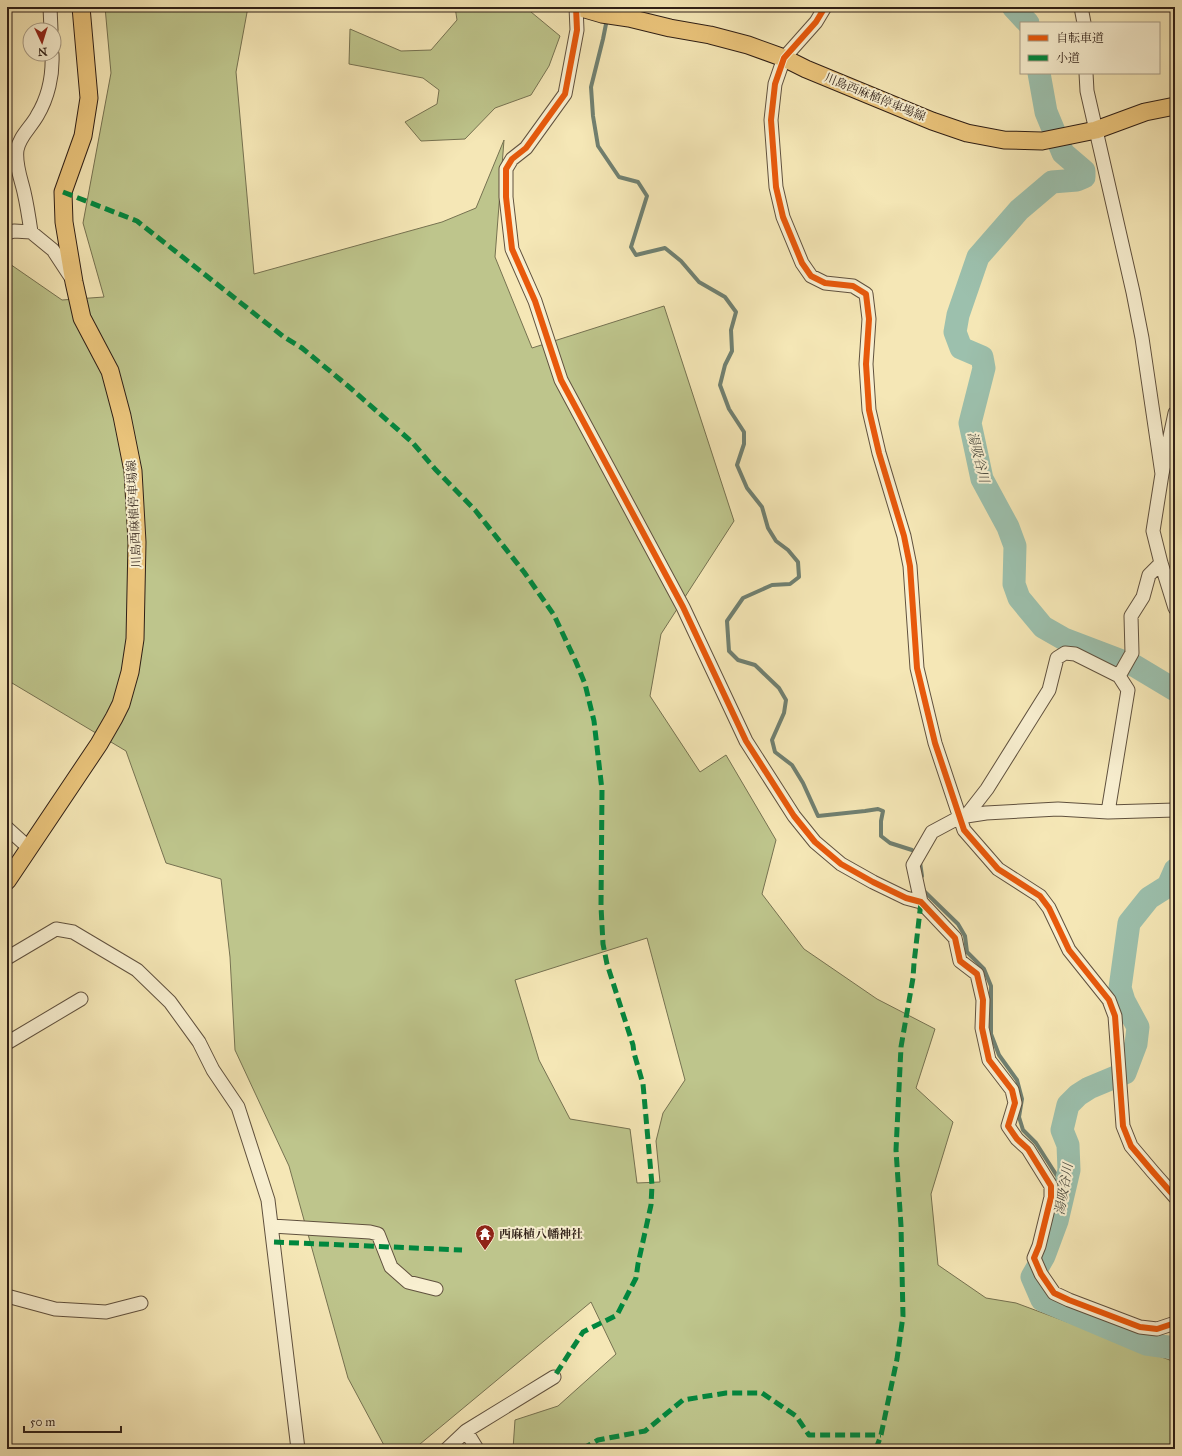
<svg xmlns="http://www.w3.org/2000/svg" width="1182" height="1456" font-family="'IM FELL Great Primer','Noto Serif JP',serif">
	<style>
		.green { fill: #bec58c; stroke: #767251; fill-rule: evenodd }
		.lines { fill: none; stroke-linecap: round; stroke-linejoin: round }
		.stream { stroke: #708071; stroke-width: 4 }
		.river { stroke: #9cc0ad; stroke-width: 23 }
		.minor-casing { stroke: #60513e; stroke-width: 15 }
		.major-casing { stroke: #2f1f16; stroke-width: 19 }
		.minor { stroke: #f8efd0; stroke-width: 13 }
		.major { stroke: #eac47b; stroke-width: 17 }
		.quiet { stroke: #00873e; stroke-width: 5; stroke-dasharray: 10 5; stroke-linecap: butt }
		.cycleway-casing { stroke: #f8efd0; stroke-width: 8 }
		.cycleway { stroke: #e8590c; stroke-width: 6 }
		.labels { text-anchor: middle; stroke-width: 4; stroke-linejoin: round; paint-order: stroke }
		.street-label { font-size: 12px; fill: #2f1f16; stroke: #f8efd0 }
		.poi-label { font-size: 12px; font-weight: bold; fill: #2f1f16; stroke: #f8efd0; text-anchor: start }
		.water-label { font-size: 13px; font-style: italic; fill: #504f43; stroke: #f8efd0 }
	</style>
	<rect width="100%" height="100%" fill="#f5e7b6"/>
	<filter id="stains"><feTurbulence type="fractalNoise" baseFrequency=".005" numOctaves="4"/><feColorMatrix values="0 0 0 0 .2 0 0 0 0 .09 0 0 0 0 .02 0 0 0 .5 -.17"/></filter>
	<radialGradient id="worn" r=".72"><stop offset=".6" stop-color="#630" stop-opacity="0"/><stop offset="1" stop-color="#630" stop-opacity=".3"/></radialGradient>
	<!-- green -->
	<path class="green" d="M105,7H248L236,72L254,274L442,222L476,208L504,140L495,257L532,348L664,306L734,521L661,634L650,696L700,772L726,755L776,840L762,894L804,949L877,999L935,1029L916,1088L953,1122L931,1194L938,1265L986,1298L1016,1303L1175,1362V1449H513L515,1420L558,1406L616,1354L591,1302L414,1449H386L348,1378L289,1166L235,1050L230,957L221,879L166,863L126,751L7,680V262L62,300L104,297L83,223L111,73ZM647,938L685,1080L663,1113L656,1141L660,1182L637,1183L630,1129L570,1119L539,1060L515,980Z
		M455,7H525L560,36L549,66L531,95L495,108L465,139L421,141L405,122L437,104L439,90L423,78L349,64L350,29L401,51L431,50L457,20Z"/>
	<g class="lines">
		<!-- stream -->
		<path class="stream" d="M607,19L603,39L591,87L593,116L598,146L619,177L638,182L647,196L631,247L636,255L665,248L681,261L699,282L725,297L736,312L731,330L732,351L725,365L720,385L729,409L744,432V444L737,465L747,488L762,507L768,528L776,541L788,550L798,562L799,577L790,584L772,585L743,598L727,621L729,651L738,660L755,665L779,688L786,700L784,713L772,740L775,752L792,765L803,783L818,816L865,811L878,809L883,811L881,821V836L890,843L912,850
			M920,862L922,876
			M923,888L924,891L958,924L965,936L967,952L984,969L991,986V1034L999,1055L1017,1080L1022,1099L1019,1117L1023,1130L1036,1143L1064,1187"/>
		<!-- river -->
		<path class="river" d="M1013,7L1028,23
			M1039,73L1046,112L1063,153L1084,171V177L1077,180L1052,182L1019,210L978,257L958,315L955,332L961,348L982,357L984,368L970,423L982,479L1008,527L1015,546L1014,584L1019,598L1043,627L1064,639L1135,666L1175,690
			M1175,870L1168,886L1149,898L1129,923L1120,988L1124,1001L1138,1027L1136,1044L1125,1073L1089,1088L1078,1095L1068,1105L1062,1130L1068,1145L1069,1170L1057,1221L1044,1256L1032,1277L1042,1300L1146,1344L1175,1348"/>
		<!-- minor casing -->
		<g class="minor-casing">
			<path id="minor" d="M50,7L51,30
				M576,7L577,30L565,94L526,148L512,159L506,169V197L512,249L535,301L561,380L683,607L746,741L794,816L815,842L841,864L873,882L906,898L921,902L955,938L960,961L977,974L983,1000L982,1028L989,1060L1012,1090L1015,1103L1008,1126L1017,1139L1028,1149L1051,1186V1197L1039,1246L1034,1258L1041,1274L1054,1293L1069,1300L1140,1327L1157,1329L1175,1323
				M825,7L816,22L784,58L775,84L771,120L776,187L783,217L802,263L811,276L825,283L853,286L866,294L869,319L866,364L869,410L879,453L904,536L910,566L917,668L935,743L964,830L998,869L1040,896L1049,908L1069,950L1109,1000L1115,1016L1123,1126L1131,1146L1153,1172L1175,1197
				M1081,7L1084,23
				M1086,73L1087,91L1133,292L1142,338L1162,474
				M31,232C29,218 27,205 24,192C21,179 15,164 17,150C19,137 31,127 37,116C48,98 53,75 52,54
				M7,233L14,231L31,232L53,250L72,279
				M1175,413L1162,474L1153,531L1161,563L1175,608
				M1108,812L1128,690L1119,676L1132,653L1131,616L1143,597L1149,575L1161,563
				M966,816L987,789L1049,690L1057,658L1065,653L1075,654L1119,676
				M7,828L29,848
				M921,902L913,865L932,832L960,817L986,813L1058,809L1108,812L1175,810
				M7,958L56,929L73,932L137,970L170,1002L199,1042L213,1070L238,1107L268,1200L298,1449
				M7,1043L81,999
				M272,1226L370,1232L378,1234L391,1267L408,1282L436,1289
				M7,1296L55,1309L106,1312L141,1303
				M466,1431L477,1449
				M447,1449L466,1431L554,1377"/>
		</g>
		<!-- major casing -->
		<g class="major-casing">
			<path id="major" d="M578,7L602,14L629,18L670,28L710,35L748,45L784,58L806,69L932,121L967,133L1004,140L1042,141L1096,130L1145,112L1175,106
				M7,881L99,744L114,718L121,704L130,672L135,639L137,542L133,471L122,416L110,371L82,318L74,282L64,222L63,192L83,136L89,98L81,7"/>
		</g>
		<!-- minor -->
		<use href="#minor" class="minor"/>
		<!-- major -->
		<use href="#major" class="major"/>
		<!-- quiet -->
		<path class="quiet" d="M63,192L137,221L284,337L302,348L348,386L412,442L435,469L475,510L524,572L554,615L576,662L585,684L594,721L602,790L601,906L603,944L607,964L633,1045L634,1053L643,1084L652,1185L651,1205L638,1264L636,1278L617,1315L583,1332L554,1377
			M274,1242L462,1250
			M582,1449L598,1440L645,1431L683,1400L726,1393H762L796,1416L809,1435H881
			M876,1449L881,1435L897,1359L903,1316L901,1226L896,1150L901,1047L913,978L914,963L921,902"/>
		<!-- cycleway casing -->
		<g class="cycleway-casing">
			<path id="cycleway" d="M576,7L577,30L565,94L526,148L512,159L506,169V197L512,249L535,301L561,380L683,607L746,741L794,816L815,842L841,864L873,882L906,898L921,902L955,938L960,961L977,974L983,1000L982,1028L989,1060L1012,1090L1015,1103L1008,1126L1017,1139L1028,1149L1051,1186V1197L1039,1246L1034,1258L1041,1274L1054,1293L1069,1300L1140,1327L1157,1329L1175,1323
				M825,7L816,22L784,58L775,84L771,120L776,187L783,217L802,263L811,276L825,283L853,286L866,294L869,319L866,364L869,410L879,453L904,536L910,566L917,668L935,743L964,830L998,869L1040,896L1049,908L1069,950L1109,1000L1115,1016L1123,1126L1131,1146L1153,1172L1175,1197"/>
		</g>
		<!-- cycleway -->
		<use href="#cycleway" class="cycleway"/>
	</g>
	<!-- icons -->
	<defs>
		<g id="temple-pin" transform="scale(1)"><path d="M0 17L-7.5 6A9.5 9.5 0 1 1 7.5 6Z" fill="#8f2418" stroke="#f8efd0"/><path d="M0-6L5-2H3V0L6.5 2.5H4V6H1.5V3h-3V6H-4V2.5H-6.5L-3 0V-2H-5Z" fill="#fff"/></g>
	</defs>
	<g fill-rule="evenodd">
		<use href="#temple-pin" x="485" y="1234"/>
	</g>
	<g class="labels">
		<!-- street labels -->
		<g class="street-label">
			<text transform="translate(875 97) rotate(22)" y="4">川島西麻植停車場線</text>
			<text transform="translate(134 514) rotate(-93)" y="4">川島西麻植停車場線</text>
		</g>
		<!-- poi labels -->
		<g class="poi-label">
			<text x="499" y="1238">西麻植八幡神社</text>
		</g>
		<!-- water labels -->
		<g class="water-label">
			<text transform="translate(979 457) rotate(76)" y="5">湯吸谷川</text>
			<text transform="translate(1063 1189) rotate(-80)" y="5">湯吸谷川</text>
		</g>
	</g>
	<!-- margin -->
	<rect width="1182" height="1456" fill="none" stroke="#f5e7b6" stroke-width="24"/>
	<rect x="8" y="8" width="1166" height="1440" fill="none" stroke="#2f1f16" stroke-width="2"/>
	<rect x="12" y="12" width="1158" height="1432" fill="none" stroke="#2f1f16"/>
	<!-- legend -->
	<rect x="1020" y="22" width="140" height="52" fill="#f8efd0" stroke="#a89c86"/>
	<rect x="1028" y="35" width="20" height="6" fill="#e8590c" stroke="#a89c86"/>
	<text x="1056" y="42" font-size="12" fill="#2f1f16">自転車道</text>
	<rect x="1028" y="55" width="20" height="6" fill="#00873e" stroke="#a89c86"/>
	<text x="1056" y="62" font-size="12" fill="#2f1f16">小道</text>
	<!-- north arrow -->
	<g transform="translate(42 42) rotate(176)"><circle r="19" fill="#f8efd0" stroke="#a89c86"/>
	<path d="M0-3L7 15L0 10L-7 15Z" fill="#8f2418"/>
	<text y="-6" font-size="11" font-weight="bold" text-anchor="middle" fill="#2f1f16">N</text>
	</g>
	<!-- scale -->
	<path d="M24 1426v6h97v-6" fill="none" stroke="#2f1f16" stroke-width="2"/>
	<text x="30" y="1426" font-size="12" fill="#2f1f16" stroke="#f8efd0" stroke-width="3" paint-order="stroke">50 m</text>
	<rect width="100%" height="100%" filter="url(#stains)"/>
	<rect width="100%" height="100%" fill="url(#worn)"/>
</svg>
